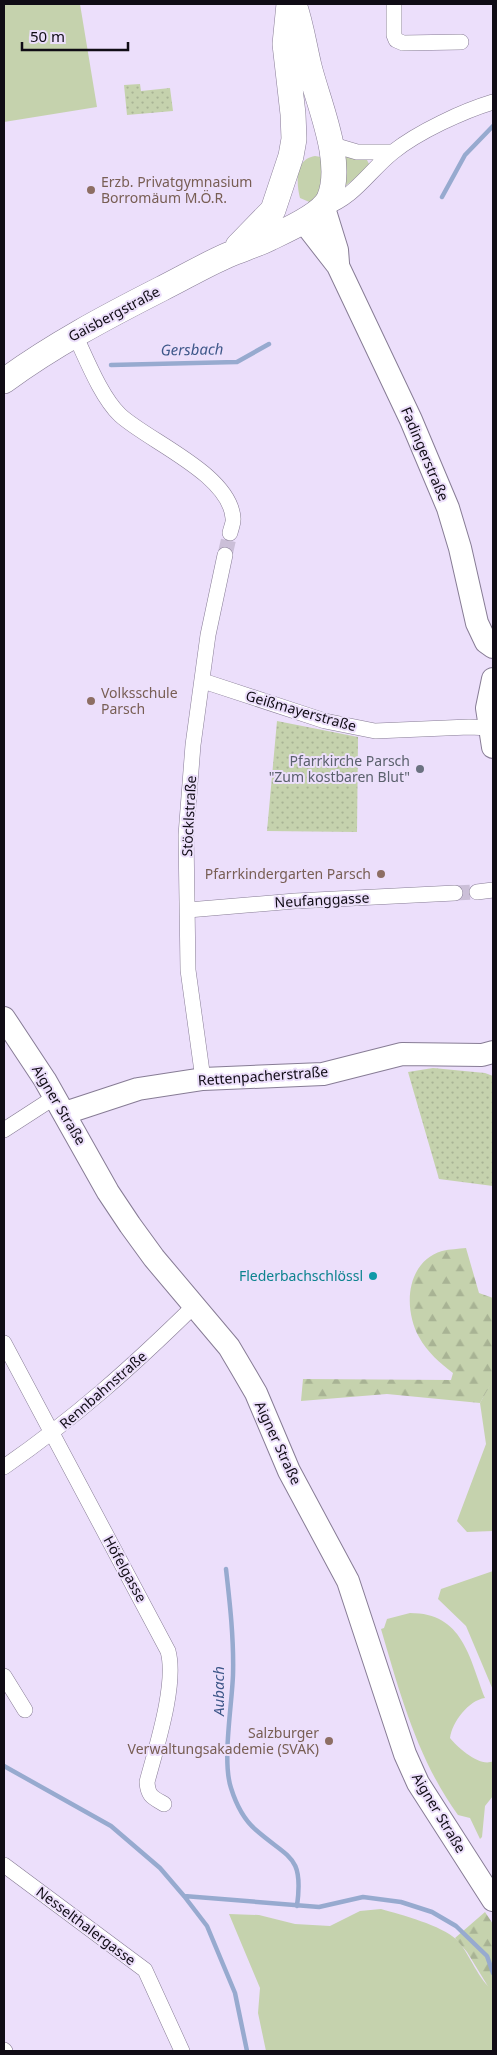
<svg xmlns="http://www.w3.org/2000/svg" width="497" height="2055" font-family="'Noto Sans',sans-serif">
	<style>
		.green { fill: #c5d2ad }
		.forest { fill: url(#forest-firs) }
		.park { fill: url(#park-dots) }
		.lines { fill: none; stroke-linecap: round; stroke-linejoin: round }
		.stream { stroke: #97aacf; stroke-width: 4.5 }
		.street-tunnel { stroke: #cbbfd8; stroke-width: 15; stroke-dasharray: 15 8; stroke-linecap: butt }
		.street-casing { stroke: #877c95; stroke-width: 16 }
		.secondary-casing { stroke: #877c95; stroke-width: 24 }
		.primary-casing { stroke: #877c95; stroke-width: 26 }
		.street { stroke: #fff; stroke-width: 15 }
		.secondary { stroke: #fff; stroke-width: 22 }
		.primary { stroke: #fff; stroke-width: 25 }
		.education-dot { fill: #8d6e63; stroke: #ecdffb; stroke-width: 2 }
		.worship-dot { fill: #6b7280; stroke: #ecdffb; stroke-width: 2 }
		.culture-dot { fill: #0f9aa8; stroke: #ecdffb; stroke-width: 2 }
		.labels { text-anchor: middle; stroke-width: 4; stroke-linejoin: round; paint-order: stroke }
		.education-label { font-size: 14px; fill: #785e54; stroke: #ecdffb; text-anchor: start }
		.street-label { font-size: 14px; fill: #100c15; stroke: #ecdffb }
		.worship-label { font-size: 14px; fill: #5b616d; stroke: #ecdffb; text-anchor: end }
		.culture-label { font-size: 14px; fill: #0d838f; stroke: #ecdffb; text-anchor: end }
		.water-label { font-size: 15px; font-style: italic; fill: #3e5789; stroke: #ecdffb }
	</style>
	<defs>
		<pattern id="forest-firs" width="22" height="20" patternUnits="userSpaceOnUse" patternTransform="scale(1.25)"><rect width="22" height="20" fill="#c5d2ad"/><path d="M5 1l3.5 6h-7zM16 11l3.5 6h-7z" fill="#a8b394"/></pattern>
		<pattern id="park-dots" width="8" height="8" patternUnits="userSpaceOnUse" patternTransform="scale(1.25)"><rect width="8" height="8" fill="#c5d2ad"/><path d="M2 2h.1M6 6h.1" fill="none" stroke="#a8b394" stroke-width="1.8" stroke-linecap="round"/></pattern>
	</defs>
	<rect width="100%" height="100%" fill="#ecdffb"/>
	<!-- green -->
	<path class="green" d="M4,4H80L97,107L4,122Z
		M340,154L367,160L370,166L343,188Z
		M315,156L321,157L328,166L314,204L300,198C296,182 295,159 315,156Z
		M491,1383L493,1384V1531L467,1532L457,1521L486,1444L480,1403Z
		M493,1571V1690L466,1626L438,1599L441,1589Z
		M410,1613C463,1613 469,1657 485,1698C469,1700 452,1722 450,1738C458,1748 481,1768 493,1761V1796L485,1806L482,1837L480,1839L470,1818L458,1815C418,1760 400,1694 381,1629L384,1628L387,1619Z
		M381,1909C402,1915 441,1925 457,1940C469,1952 480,1984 493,1989V2051H266L258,2013L260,1988L229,1914L259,1915L295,1924L330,1926L360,1911Z"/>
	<!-- forest -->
	<path class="forest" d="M466,1248L479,1293L493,1298V1384H491L480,1403L387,1394L301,1401L303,1379L451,1380L453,1373C440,1363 427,1352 419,1337C403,1308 406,1262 442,1251C450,1249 458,1249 466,1248Z
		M485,1912L493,1924V1989L489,1988L467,1952L455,1938Z"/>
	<!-- park -->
	<path class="park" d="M140,84L141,91L170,88L173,111L127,115L124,85Z
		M277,721L358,737L357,832L267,831Z
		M433,1068L485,1073L493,1076V1186L439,1179L408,1072Z"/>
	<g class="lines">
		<!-- stream -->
		<path class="stream" d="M442,197L465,155L493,126
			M111,365L237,362L269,344
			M226,1569C230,1604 234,1640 233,1675C232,1705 222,1761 231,1788C236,1804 243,1819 256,1830C289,1859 304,1855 297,1906
			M4,1766L111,1826L160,1868L184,1896L207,1926L235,1993L247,2051
			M184,1896L319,1907L363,1897L401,1902L432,1912L456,1926L487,1956L493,1973"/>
		<!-- street-tunnel -->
		<path class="street-tunnel" d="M225,555L230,533
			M455,893L477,892"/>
		<!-- street casing -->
		<g class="street-casing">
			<path id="street" d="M394,4V35L396,40L403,43L461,42
				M330,144L357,152H393
				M324,208C355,197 369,171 393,152C418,132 463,111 493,102
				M75,335C86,358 101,397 120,415C148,441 230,474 233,518C234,522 231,528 230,533
				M203,681L325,721L375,731L469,727L491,728
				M477,892L493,890
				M188,910L295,901L455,893
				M203,1079L188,970L186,835L193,745L208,635L225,555
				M4,1130L55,1097
				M4,1343L168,1651C177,1684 156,1748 147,1782C148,1796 152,1797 164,1804
				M4,1467C75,1418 133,1366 195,1305
				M4,1676L25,1710
				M4,1865L145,1970L182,2051
				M4,2050L5,2051"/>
		</g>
		<!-- secondary casing -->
		<g class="secondary-casing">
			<path id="secondary" d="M324,208L337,250L338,263
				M303,221L338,266L411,420L448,508L460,548L477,623L486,642L493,647
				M493,679L487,708L493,747
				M4,1018L45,1080L108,1192L130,1225L154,1258L229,1347L242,1369L256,1393L289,1471L348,1581L405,1754L418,1783L493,1900
				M65,1113L138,1089L203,1079L323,1074L402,1054L482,1055L493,1052"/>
		</g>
		<!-- primary casing -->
		<g class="primary-casing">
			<path id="primary" d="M238,246L273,210L291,156L294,139L293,114L285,44L289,4
				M4,381C53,345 106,317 161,289C183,278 205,265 228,255C242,249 256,245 270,238C287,230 321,215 329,199C345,162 318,103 309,66C304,45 301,24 294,4"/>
		</g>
		<!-- street -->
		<use href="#street" class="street"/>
		<!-- secondary -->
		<use href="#secondary" class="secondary"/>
		<!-- primary -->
		<use href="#primary" class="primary"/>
	</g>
	<!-- markers -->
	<g class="education-dot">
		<circle cx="91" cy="190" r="5"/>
		<circle cx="91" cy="701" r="5"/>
		<circle cx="381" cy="874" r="5"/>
		<circle cx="329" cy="1741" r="5"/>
	</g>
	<circle class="worship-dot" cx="420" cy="769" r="5"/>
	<circle class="culture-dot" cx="373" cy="1276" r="5"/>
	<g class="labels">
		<!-- education labels -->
		<g class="education-label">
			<text x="101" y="187">Erzb. Privatgymnasium<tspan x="101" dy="16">Borromäum M.Ö.R.</tspan></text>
			<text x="101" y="698">Volksschule<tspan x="101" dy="16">Parsch</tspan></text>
			<text x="371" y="879" text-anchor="end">Pfarrkindergarten Parsch</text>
			<text x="319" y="1738" text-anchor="end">Salzburger<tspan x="319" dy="16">Verwaltungsakademie (SVAK)</tspan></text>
		</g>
		<!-- street labels -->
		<g class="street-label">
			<text transform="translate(114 314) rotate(-28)" y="5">Gaisbergstraße</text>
			<text transform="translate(425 454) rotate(67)" y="5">Fadingerstraße</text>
			<text transform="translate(301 711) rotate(16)" y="5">Geißmayerstraße</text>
			<text transform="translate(189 816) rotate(-87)" y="5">Stöcklstraße</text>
			<text transform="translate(322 900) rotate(-3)" y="5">Neufanggasse</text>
			<text transform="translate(263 1076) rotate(-4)" y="5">Rettenpacherstraße</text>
			<text transform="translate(59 1105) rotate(59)" y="5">Aigner Straße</text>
			<text transform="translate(103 1390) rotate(-41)" y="5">Rennbahnstraße</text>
			<text transform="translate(278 1443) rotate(65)" y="5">Aigner Straße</text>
			<text transform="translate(125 1569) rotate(61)" y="5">Höfelgasse</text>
			<text transform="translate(439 1813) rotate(59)" y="5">Aigner Straße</text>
			<text transform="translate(86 1926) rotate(37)" y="5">Nesselthalergasse</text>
		</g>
		<!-- worship labels -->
		<g class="worship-label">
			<text x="410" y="766">Pfarrkirche Parsch<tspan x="410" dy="16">"Zum kostbaren Blut"</tspan></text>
		</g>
		<!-- culture labels -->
		<g class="culture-label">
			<text x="363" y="1281">Flederbachschlössl</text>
		</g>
		<!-- water labels -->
		<g class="water-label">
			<text transform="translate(192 350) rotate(-1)" y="5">Gersbach</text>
			<text transform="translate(219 1691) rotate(-90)" y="5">Aubach</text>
		</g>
	</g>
	<!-- border -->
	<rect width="497" height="2055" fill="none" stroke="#100c15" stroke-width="10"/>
	<!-- scale -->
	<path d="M22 42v8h106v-8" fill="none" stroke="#100c15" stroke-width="2.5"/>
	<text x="30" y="42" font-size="15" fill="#100c15" stroke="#ecdffb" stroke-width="4" paint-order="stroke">50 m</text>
</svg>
